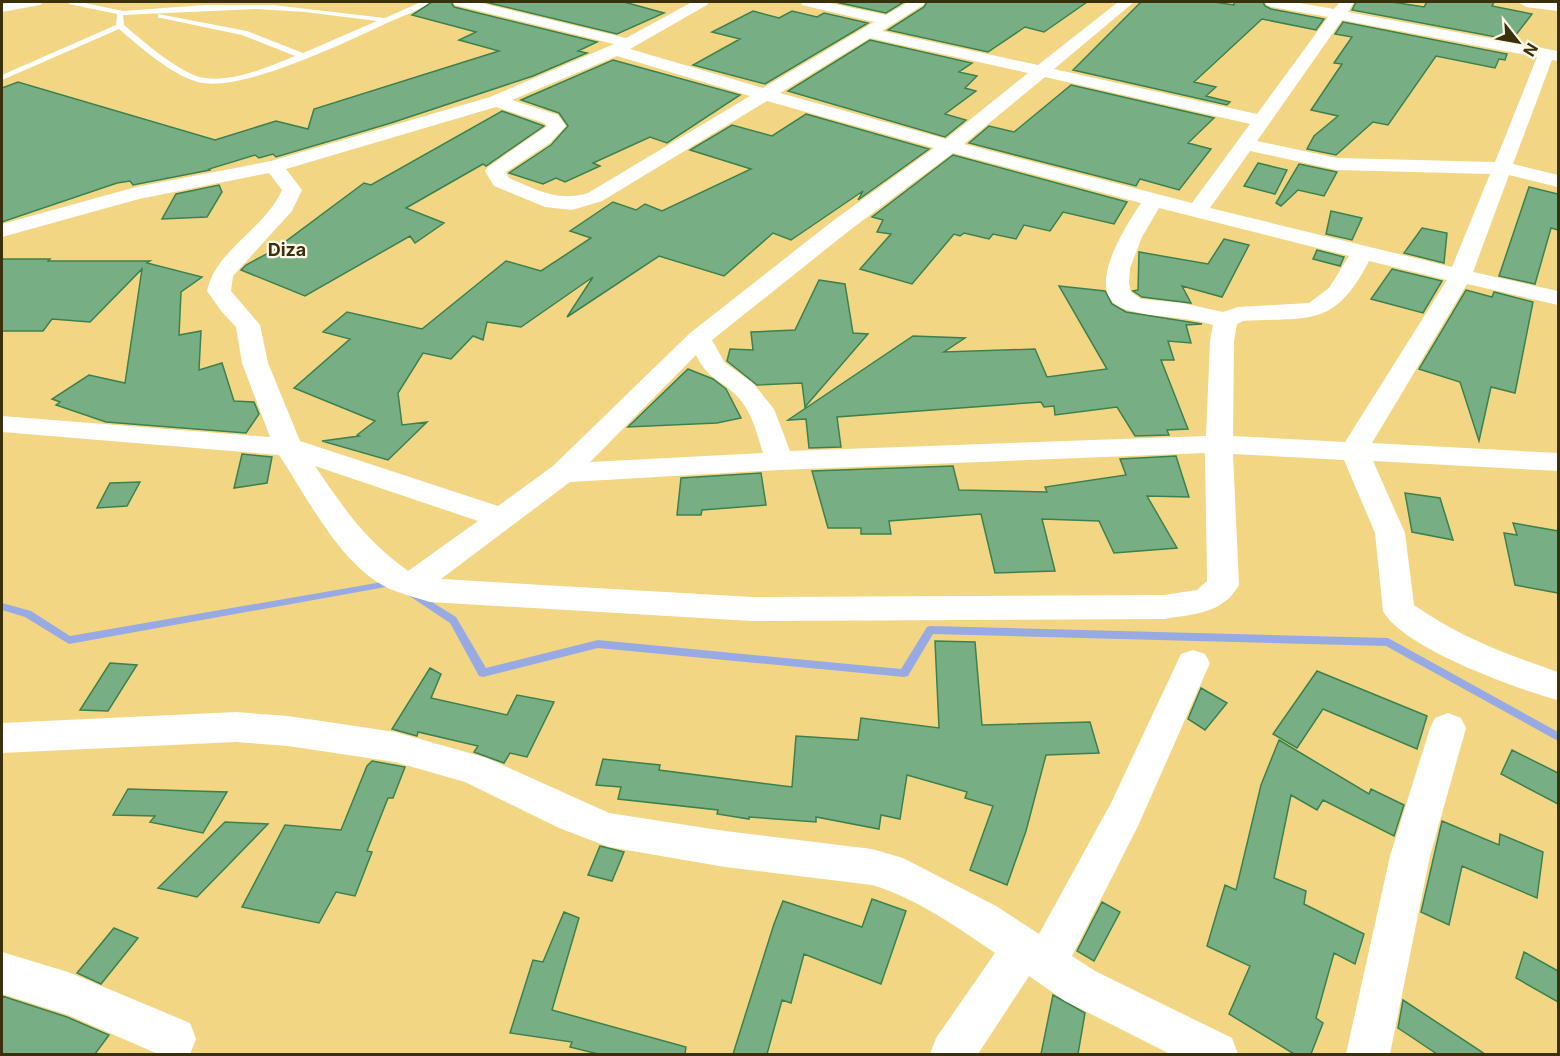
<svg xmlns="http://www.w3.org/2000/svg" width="1560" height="1056" font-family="Inter,sans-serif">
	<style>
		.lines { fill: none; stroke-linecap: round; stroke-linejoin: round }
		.stream { fill: #98aae3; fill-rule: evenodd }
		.building { fill: #78ae83; stroke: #3b814e; stroke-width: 1.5 }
		.service { fill: #fff; fill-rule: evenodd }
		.minor { fill: #fff; fill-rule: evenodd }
		.labels { text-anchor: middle; stroke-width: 4.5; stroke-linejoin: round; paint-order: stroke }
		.far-district-label { font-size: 18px; font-weight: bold; fill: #3b300c; stroke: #fff9ea }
	</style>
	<rect width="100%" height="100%" fill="#f3d684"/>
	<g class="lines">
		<!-- stream -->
		<path class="stream" d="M394,580L397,581L399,583L397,585L69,644L25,617L2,610V603L31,611L70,636Z
			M411,589L456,617L486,668L598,640L901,669L927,627L930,626L1388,638L1558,732V741L1386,646L933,634L908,676L904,677L598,648L483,677L479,676L450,623L408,595L406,593L408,591Z"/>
	</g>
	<!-- building -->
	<path class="building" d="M432,2H451L454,7L597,42L578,51L587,53L533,76L391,123L276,157L273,154L259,158L255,155L209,169L210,170L133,185L130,181L117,183L2,222V88L18,82L215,140L276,121L308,129L314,109L499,51L459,40L476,32L412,15Z
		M485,2H624L664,13L617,34Z
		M843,2H904L886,13L840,3Z
		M927,2H1087L1044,32L1025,27L988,52L888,30L924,7Z
		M1141,2H1214L1234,5V2H1263L1265,6L1271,9L1324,19L1316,30L1262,19L1194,82L1216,87L1206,96L1230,102L1227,105L1073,70Z
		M1356,2H1392L1424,7L1427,2H1494L1492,6L1532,14L1512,40L1352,10Z
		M753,11L779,18L792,11L817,17L824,13L868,23L765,84L693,65L740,39L712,32Z
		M1343,22L1507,54L1505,60L1499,59L1495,68L1436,56L1388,125L1373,122L1336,155L1307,149L1314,136L1338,116L1311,110L1342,64L1334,63L1352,37L1335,34Z
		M870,40L972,63L959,72L977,76L965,88L976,91L945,114L966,120L945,137L788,91Z
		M613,60L740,95L667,143L650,137L593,163L600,166L565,182L556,178L543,184L509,173L551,145L568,126L559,113L521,100Z
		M1071,85L1214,118L1188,143L1211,149L1179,190L1140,179L1136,186L969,143L989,126L1014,132Z
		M502,111L544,126L486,166L483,164L406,208L444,223L415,243L410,236L305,296L241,270L246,265L274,250L364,183L371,185Z
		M806,114L929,149L858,200L863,191L791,240L773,233L724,276L659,256L567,317L593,277L521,327L487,322L483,340L473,336L451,359L423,353L398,393L402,425L427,422L388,460L322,441L359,436L357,435L375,421L294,388L350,339L323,332L347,312L422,329L506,261L541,271L591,238L570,231L613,202L636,210L645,204L662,211L751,169L690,150L732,125L772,136Z
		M953,155L1127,202L1114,224L1063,212L1050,231L1024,225L1016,239L993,234L989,239L964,233L960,236L954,234L912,284L860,269L891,234L877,232L883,220L872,217Z
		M1258,163L1287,170L1275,194L1244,186Z
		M1299,164L1337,172L1324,196L1298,190L1281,206L1276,203Z
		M219,185L222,192L207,217L162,219L176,194Z
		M1529,187L1558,194V230L1551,228L1535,284L1499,276Z
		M1331,211L1362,218L1352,240L1326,234Z
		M1422,228L1447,233L1444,263L1404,253Z
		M1224,239L1249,245L1222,297L1182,286L1191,303L1142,297L1133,291L1138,290L1139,252L1208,264Z
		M1317,250L1344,257L1340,266L1313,259Z
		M2,259H50L48,261H150L147,263L202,277L181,292L179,335L201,331L199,370L222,363L234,401L254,402L259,414L246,433L106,422L56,405L60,402L52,399L89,375L125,383L142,269L90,322L52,319L43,331H2Z
		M1392,269L1442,281L1423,313L1371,299Z
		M819,280L845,284L853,333L868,334L805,407L802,383L757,385L727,361L730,349L753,350L751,332L795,330Z
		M1059,286L1105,291L1112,304L1126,312L1202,324L1186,325L1191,343L1168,341L1174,360H1161L1188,429L1167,430L1169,435L1135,436L1117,407L1055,415L1054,406L1044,407L1041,402L837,417L841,447L809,448L806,419L788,420L913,336L965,338L944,352L1035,349L1047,377L1107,369Z
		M1466,290L1492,297L1494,292L1533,302L1515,393L1491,387L1479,441L1460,382L1419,369Z
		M688,369L713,379L726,389L741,418L717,423L628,427Z
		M242,454L272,457L267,483L234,488Z
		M1176,456L1189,497L1147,496L1177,548L1114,553L1099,521L1042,519L1055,571L1023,572L995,573L981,514L889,521L891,534H861V528H828L812,471L953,466L959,490L1047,492L1045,487L1126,475L1120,459Z
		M761,473L766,505L702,510L701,515H677L681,478Z
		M140,482L127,506L97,508L110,483Z
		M1405,493L1440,498L1453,540L1412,532Z
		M1513,523L1558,531V593L1515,585L1504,533L1517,535Z
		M935,641L975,642L982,725L1090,722L1099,753L1046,755L1026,831L1007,885L970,870L993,806L965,798L967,792L907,775L900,819L881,815L879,829L816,817V822L749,817V819L717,814L718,810L618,799L621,787L596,785L603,759L660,765L659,770L792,787L796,736L858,740L861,718L939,728Z
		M110,663L137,665L108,711L80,710Z
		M430,668L441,674L431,698L507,715L517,695L554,702L527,757L510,753L504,763L474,752L478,746L418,732L417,736L392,729Z
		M1317,671L1427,716L1417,749L1323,709L1297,748L1273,734Z
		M1201,688L1227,703L1205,730L1188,719Z
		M1279,740L1369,794L1371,789L1404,805L1394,836L1323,800L1317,810L1291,795L1274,878L1306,891L1304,904L1364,934L1355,964L1334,953L1316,1018L1323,1023L1311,1054H1294L1229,1014L1250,966L1207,946L1225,885L1236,890L1261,785Z
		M1512,750L1558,773V804L1501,774Z
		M372,761L405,767L393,798H388L367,851L372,852L355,896L336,892L319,923L242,907L285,825L341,830L367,766Z
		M128,789L227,792L203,833L150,822L155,816L113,815Z
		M1442,821L1499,845L1500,834L1543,852L1537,898L1462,866L1449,925L1421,912Z
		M225,822L268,824L197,897L158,888Z
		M600,846L624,852L612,881L588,875Z
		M872,899L906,911L881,984L804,954L791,1003L782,1000L767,1054H733L774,924L783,901L862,927Z
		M1102,902L1120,912L1094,961L1077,951Z
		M564,912L579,918L552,1010L686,1047L685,1054H598L570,1047L572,1042L510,1033L533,960L543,962Z
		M114,928L138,938L101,984L77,973Z
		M1524,952L1558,971V1002L1516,978Z
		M1053,995L1085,1013L1078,1054H1041Z
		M2,996L67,1017L109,1035L95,1054H2Z
		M1403,1000L1485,1054H1437L1398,1028Z"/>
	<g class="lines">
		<!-- service -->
		<path class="service" d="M69,2H80L123,11L205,5H273L385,18L421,2H430C417,12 399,17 385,24C344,43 246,90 203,83C176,79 140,47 119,29L2,80V75L116,25L117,14L69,4ZM257,9L305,12L377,21L303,53L247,31L158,14V18H161L242,35L295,56C268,67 235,82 205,78C183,76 141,40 124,25L123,15Z"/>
		<!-- minor -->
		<path class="minor" d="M13,2H43L40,5L2,12V4Z
			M453,2H477L626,38L692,2H709L707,5L630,49L763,88L874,22L802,5L800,2H825L886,15L908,2H925L923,5L882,31L1038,65L1118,2H1134L1054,69L1257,114L1328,17L1272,7L1267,5L1265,2H1294L1334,9L1340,2H1354L1348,12L1558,51V61L1552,60L1513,164L1558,175V187L1509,175L1473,272L1558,291V305L1467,284L1372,443L1558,453V471L1373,461L1405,533L1414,605C1459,637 1508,655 1558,672V700C1517,689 1403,648 1383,611L1375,533L1344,460L1233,454L1239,585C1223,614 1193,614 1164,619L752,621L430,602C415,597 400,594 386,587C340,564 307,497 279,455L2,432V416L270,437L242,363L236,327L222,312L207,291C216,249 265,229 282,190L269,173L139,199L2,237V224L136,187L271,161L490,97L614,44L455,5ZM1342,20L1537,57L1495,162L1337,158L1257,141ZM870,38L1028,73L946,139L780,93ZM617,56L750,96L588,193C556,202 538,190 509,178L506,172L550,143L566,126L558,115L512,100ZM1045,77L1250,124L1192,203L964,144ZM767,101L934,148L834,220L690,333L553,466L498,506L300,441L268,363L260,325L231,291L233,276L292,211L302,190L286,169L496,107L544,123L547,126L488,167L485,171L494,186L545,207L572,210L602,201ZM1250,151L1337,170L1490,174L1452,267L1210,208ZM953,153L1141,203C1126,226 1079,296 1127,310C1155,318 1185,316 1213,325L1210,341L1206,436L790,451L774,409L753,383L725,363L712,340L850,230ZM1159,208L1349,256L1329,288L1309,303L1238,307L1223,312L1182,303L1141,299L1131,292L1129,283L1130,268L1142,237ZM1369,261L1447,280L1345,442L1233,436L1234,341L1237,324L1243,321C1311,317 1334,328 1369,261ZM696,355C708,379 718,378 735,394C752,411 756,431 763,453L590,462ZM1205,453L1207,581L1197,590L1164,595L752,597L441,579L570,482L779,470ZM315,466L478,521L408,571C364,539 345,510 315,466Z
			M1518,2H1558V11L1526,7Z
			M1193,650L1205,654L1210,663L1138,826L1072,956L1095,971L1232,1038L1238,1054H1170L1065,1001L1029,976L978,1054H930L936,1038L995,953C957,927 916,898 872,885L725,867L609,847L559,828L465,782L395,762L288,746L236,742L2,753V723L236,712L288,716L395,732L487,758L609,813L725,831L872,849L903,858L996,906L1039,934L1111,803L1181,654Z
			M1448,713L1461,718L1466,728L1430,856L1390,1054H1346L1390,856L1430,728L1435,718Z
			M2,952L68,972L190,1023L196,1039L190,1054H158L68,1015L2,994Z"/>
	</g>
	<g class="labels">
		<!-- far-district labels -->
		<g class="far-district-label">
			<text x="287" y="256">Diza</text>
		</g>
	</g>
	<!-- border -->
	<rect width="1560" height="1056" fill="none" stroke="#3b300c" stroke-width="6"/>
	<!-- north arrow -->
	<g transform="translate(1518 42) rotate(121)" stroke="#fff9ea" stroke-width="4.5" paint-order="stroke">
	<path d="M0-4.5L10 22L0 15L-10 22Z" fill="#3b300c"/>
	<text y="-9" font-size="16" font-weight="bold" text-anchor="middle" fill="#3b300c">N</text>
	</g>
</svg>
